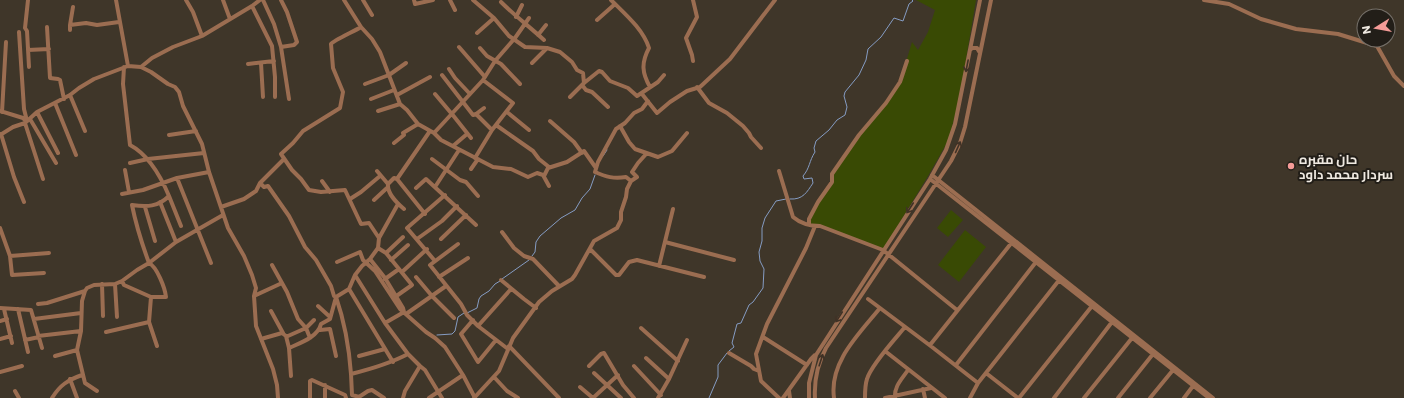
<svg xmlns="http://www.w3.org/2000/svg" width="1404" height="398" font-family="Poppins,Cairo,sans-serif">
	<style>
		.green { fill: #394a04 }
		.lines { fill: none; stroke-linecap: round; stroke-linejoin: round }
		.stream { stroke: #859cc3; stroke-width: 1 }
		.minor { stroke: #9b6d51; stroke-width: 4 }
		.oneway { stroke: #403226 }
		.poi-dot { fill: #f59b97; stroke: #221e18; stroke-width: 1.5 }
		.labels { text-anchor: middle; stroke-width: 4; stroke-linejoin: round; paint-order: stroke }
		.poi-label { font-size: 13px; font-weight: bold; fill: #efe9e1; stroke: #221e18; text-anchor: start }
	</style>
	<rect width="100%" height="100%" fill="#3f3629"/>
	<!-- green -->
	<path class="green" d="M916,0H976L959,101L948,141L928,176L883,250L820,226L809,224V219L832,182V174L900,82L912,42L918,50L928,32L935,10Z
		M951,210L963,220L948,237L937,228Z
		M965,230L986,247L959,282L938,265Z"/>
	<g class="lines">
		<!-- stream -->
		<path class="stream" d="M603,156L607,150
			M790,199C803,200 807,192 813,183L812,178L804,179L803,176C810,168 809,161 815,152L814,148L816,141L829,130L837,120L845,115L847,107L844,96L845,92L859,75L866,60L868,49L881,37L894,18L903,21L909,4L913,1L912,0
			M532,256L535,252L536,242L540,236L561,218L575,210L582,198L590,189L595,175
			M502,279L529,260
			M467,313L477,308L479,299L481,296L489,291L495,284L500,281
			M437,335L452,334L455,331L458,317L464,313
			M729,351L734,347L732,343L737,324L741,323L749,305L753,302L763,288L764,269L760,261L759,252L762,241V228L765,218L776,201L786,199
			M709,398L718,377V365L727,353"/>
		<!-- minor -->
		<path class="minor" d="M28,0L25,28L27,31L29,67
			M116,0L128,66
			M186,0L193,12L202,36
			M223,0L230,19
			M263,0L274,24L281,47L289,99
			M344,0L361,27L372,39L380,52L400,104L407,110L418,124L434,133L441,140L493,167L511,169L528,177L537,173L543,175L549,186
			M363,0L372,15
			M414,0L415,4L433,0
			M450,0L455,10
			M473,0L494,18L509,36L525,47L547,48L560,52L572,62L577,70L583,73L584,83
			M611,0C625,14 643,29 649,48C641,63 642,73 650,87
			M1204,0L1229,4L1261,19L1296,29L1338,34L1377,46L1394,76L1404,86
			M501,2C515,16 530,27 544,40
			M252,6L272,46L275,77V97
			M516,17L522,5
			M597,20L615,4
			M70,25L86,23L97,25L119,22
			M47,27L50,78L58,79L60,80L64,99
			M361,27C355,31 334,40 331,44L333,68L343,92L340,108L303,131L293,143L281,154L292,170L301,179L309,190L321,192L345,190L361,224L369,223L379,238
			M70,30V25L73,7
			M19,32L24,109L27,121
			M477,33L494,18
			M538,35L546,25
			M281,47L294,45L297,42L287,12L281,0
			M459,47L485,77
			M480,48L487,56L501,64L520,84
			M28,50L49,49
			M970,50L972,48H977L980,53
			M693,61L692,55L686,38L697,17L693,0
			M261,63L263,97
			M532,63L547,48
			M248,64L274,61
			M141,67L152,58L173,47L202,36L252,6L260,0
			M449,69L455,78L470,94
			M442,75L473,115L476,114L492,130
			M365,84L389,75L406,63
			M582,85L586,90L592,92L608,107
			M697,87L709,103L727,113L743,126L749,133L751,137L761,148
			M435,94L451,113
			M642,94L657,113L670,102L687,91L700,87L730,59L775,0
			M70,95L85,131
			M397,95L430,77
			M570,97L584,83L599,71L602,72L610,81L628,88L637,96L658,82L664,75
			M371,99L394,90
			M55,103L76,155
			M0,111L23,118L26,121
			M378,111L400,104
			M2,112L6,42
			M37,112L58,153
			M507,112L529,130
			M452,114L471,138
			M476,114L484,108
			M30,119L56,163
			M550,121L574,142L582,153
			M25,123L43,179
			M496,125L533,151L539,159L549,167
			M620,126L629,142L635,149L658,157L672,151L687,133
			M434,133L483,80L495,61L515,38L529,18
			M1,134L14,177L24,202
			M0,135L13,127L25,123L37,112L70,95L79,88L94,79L128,66L141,67L151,72L168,84L175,87L179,92L183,106L202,144L209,172L228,228L244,256L252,275L256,288L254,296L256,326L273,369L277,385L278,398
			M169,135L196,131
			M394,143L404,135L403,133L418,124
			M453,146L467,134
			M475,158L492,130L513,103L483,80
			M432,159L460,180L466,182L478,196
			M130,163L148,159L204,153
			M471,169L478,159
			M125,170L129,192
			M377,171L388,184
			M779,171L793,217C800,223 811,226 820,226L883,250L957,310
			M932,175L1213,398
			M544,176L548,168L567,162L584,151L596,168
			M177,178L211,263
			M397,179L425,214
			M930,179L1209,398
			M322,181L330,192
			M631,181L626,177C614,179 606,177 595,172L598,162L616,129L625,123L634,113L642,109L648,101
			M260,183L264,187L268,186L289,216L305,247L316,260L331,286L334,296L336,297L330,319L321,324C318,337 300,343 289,348
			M435,187L459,150
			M416,188L426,179L476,225
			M122,194L143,190L177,178L209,172
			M169,196L181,226
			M350,199L361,192L380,176
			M374,200L388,187
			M160,202L176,242
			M145,207L155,241
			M221,207L244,199L256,191L260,183L284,159
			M404,209C397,203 387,194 388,184L394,178L397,179L430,131
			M809,224V219L818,202L832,182V174L859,135L886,103L900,82L907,61
			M0,228L10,256L12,275L44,273
			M502,232L514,248L524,256L533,259L559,286
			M417,239L442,221L457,206
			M441,239L466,215
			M665,242L734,260
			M458,244L430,265L461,304L467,315L478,326L508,349
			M378,248L386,253L412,285L395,297
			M590,249L616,275H619L629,262L637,260L704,277
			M386,253L403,237
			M10,256L49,253
			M370,259L385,278L403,308L404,312L385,323
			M391,260L408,245
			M435,261L407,228L445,195
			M337,262L360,252L363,260L375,271L400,309L426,332L435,338L445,347L463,375L475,398
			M272,265L287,292L298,319L306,328L310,338
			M659,266L673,209
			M402,272L427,249
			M355,275L362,266L370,259L378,248L379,238L398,204
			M416,277L432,296L454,318
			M439,277L468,258
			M385,279L399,269
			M501,280L524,299L536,308
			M122,281L124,285L151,297H166C165,288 157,267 149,263C142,244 136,225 132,205C147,207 158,207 169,196C161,177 149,155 130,145L123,84L124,67
			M102,284L103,316
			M115,284L117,317
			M349,289L393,362
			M85,291L82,301L81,331L77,350L85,383L97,391
			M254,296L282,283
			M151,297L149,322L157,346
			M868,299L932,347L978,383
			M38,304L47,303L85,291L87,288L94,285L115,284L122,281L137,270L149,263L176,242L223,215
			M318,306L330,317
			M0,308L31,310L42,348
			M4,309L12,343
			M18,309L28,352
			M271,311L283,333
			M406,314L446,286
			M34,319L81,313
			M473,320L461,334L478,362L496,340
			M0,321L7,319
			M478,326L511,289
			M641,328L678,361
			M320,330L330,329L336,356
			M106,332L149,322
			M38,336L81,331
			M286,336L289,348L291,376
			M763,337L807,365
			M0,339L11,336
			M261,339L282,333L286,336H288L306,328L314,320
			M25,340L39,337
			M930,345L1013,241
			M509,346L559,398
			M885,351L945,398
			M729,353L751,366L754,369L759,371
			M408,354C389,364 371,369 351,374C349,346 345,323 336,297L349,289L355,275L385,323L408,354L420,366L425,370L442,398
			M55,356L77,350
			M359,356L385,349
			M646,358L669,379
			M956,365L1036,262
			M589,366L601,354L604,353L623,385L634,398
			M634,366L661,395
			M0,372L22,366
			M594,373L621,398
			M986,373L1018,398
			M351,374L352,395L359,397L368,391L372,390L384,398
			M494,377L507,391L518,398
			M70,379L77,398
			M325,385V398
			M580,387L593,398
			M923,389L925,398
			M15,391L19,398
			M789,391L790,398
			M52,398C60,385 68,380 82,375
			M310,398V381L312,380L345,395L346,398
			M403,398L405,391L420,366
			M429,398L463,375
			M474,398L499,371L513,338L539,302L552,291L572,279L575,275L594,241L617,228L621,220V212L626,197L627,189L631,181L637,177L632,172L638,163L647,153
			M593,398L618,375
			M658,398L669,379L687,340
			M779,398L761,381L756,354L767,324L806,248L815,226
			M783,398L811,359L815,355
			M809,398V383L816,355L930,179L946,150L955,124L980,0
			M815,398C814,381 818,363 826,348L951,161L960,143L965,127L991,0
			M834,398C829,362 859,334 880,308
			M865,398C865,392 865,385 867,379C871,365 895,339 905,327
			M885,398L931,388
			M895,398C894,386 902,379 908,370
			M970,398L978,383L1060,279
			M1019,398L1092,306
			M1054,398L1112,322
			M1084,398L1132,338
			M1118,398L1153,354
			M1150,398L1173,370
			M1184,398L1193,386"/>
	</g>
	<!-- one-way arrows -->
	<defs><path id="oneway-shaft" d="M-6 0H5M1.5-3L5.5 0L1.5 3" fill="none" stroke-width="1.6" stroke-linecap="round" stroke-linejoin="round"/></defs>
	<g class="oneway">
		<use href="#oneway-shaft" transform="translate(967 66) rotate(101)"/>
		<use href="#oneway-shaft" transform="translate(958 147) rotate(-66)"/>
		<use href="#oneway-shaft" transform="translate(910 208) rotate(123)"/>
		<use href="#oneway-shaft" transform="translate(839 317) rotate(123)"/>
		<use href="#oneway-shaft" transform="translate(821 360) rotate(-72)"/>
	</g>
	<!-- markers -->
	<circle class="poi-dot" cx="1291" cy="166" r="4"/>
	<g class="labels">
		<!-- poi labels -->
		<g class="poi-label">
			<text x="1299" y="164">حان مقبره<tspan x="1299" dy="15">سردار محمد داود</tspan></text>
		</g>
	</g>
	<!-- north arrow -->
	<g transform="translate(1376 28) rotate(259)"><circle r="19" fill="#221e18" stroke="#746f68"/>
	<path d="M0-3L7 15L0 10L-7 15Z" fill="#f59b97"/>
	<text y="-6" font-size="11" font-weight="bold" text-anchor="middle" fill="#efe9e1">N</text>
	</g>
</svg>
